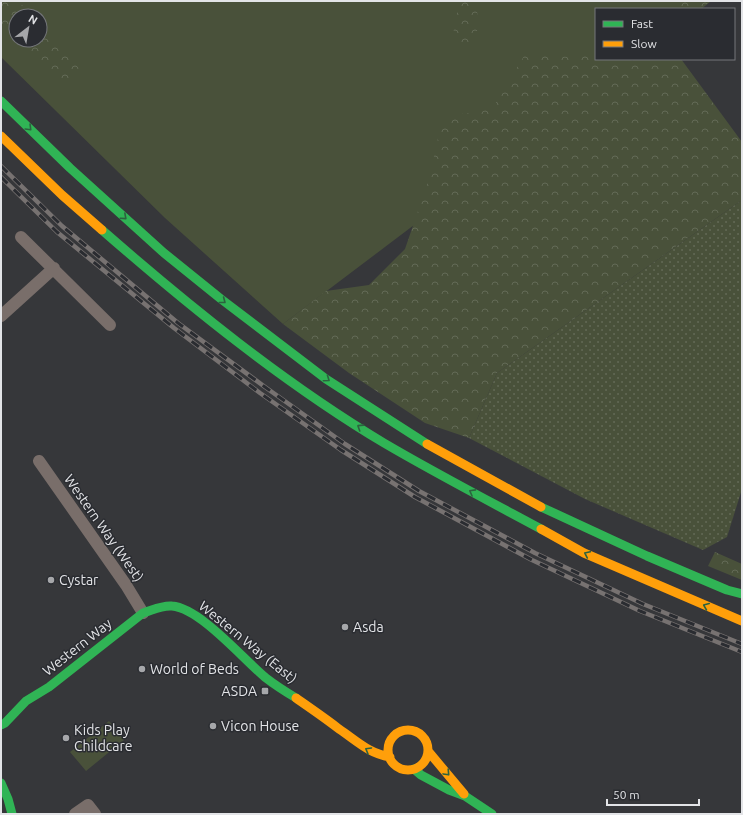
<svg xmlns="http://www.w3.org/2000/svg" width="743" height="815" font-family="Ubuntu,sans-serif">
	<style>
		.green { fill: #49513a; fill-rule: evenodd }
		.forest { fill: url(#forest-crowns) }
		.park { fill: url(#park-dots) }
		.lines { fill: none; stroke-linecap: round; stroke-linejoin: round }
		.street { stroke: #796e6a; stroke-width: 12 }
		.fast { stroke: #30b455; stroke-width: 9 }
		.slow { stroke: #ff9f0a; stroke-width: 9 }
		.rail-casing { stroke: #777271; stroke-width: 4.5 }
		.rail { stroke: #2a2c31; stroke-width: 3; stroke-dasharray: 9; stroke-linecap: butt }
		.oneway { stroke: #2c623f }
		.poi-dot { fill: #a6a7aa; stroke: #2a2c31; stroke-width: 1.5 }
		.labels { text-anchor: middle; stroke-width: 3; stroke-linejoin: round; paint-order: stroke }
		.street-label { font-size: 14px; fill: #e3e4e7; stroke: #2a2c31 }
		.poi-label { font-size: 14px; fill: #e3e4e7; stroke: #2a2c31; text-anchor: start }
	</style>
	<defs>
		<pattern id="forest-crowns" width="20" height="18" patternUnits="userSpaceOnUse"><rect width="20" height="18" fill="#49513a"/><path d="M2 6a3 3 0 1 1 6 0M12 15a3 3 0 1 1 6 0" fill="none" stroke="#636a56"/></pattern>
		<pattern id="park-dots" width="8" height="8" patternUnits="userSpaceOnUse"><rect width="8" height="8" fill="#49513a"/><path d="M2 2h.1M6 6h.1" fill="none" stroke="#636a56" stroke-width="1.8" stroke-linecap="round"/></pattern>
	</defs>
	<rect width="100%" height="100%" fill="#36373a"/>
	<!-- green -->
	<path class="green" d="M1,1H711L701,9H596V59H634L283,324L165,218L1,57ZM16,16H40V40H16Z
		M109,721L124,740L86,771L70,752Z"/>
	<!-- forest -->
	<path class="forest" d="M1,1H19L31,16H16V38L1,24Z
		M451,1H473L477,6L478,29L467,49L452,40L458,8Z
		M673,1H711L701,9H673Z
		M40,24L59,40L67,50L79,69V73L75,79L64,81L56,80L51,76L46,67L18,40H40Z
		M527,51L569,57L596,54V59H628L631,61L635,59H681L742,142V200L497,373L469,438L425,423L349,373L283,324L326,291L369,285L405,249L429,179L438,138L436,127L441,121L451,115L481,112L494,106Z
		M715,552L742,564V580L708,566Z"/>
	<!-- park -->
	<path class="park" d="M742,200V489L727,537L703,550L585,499L469,438L497,373Z"/>
	<g class="lines">
		<!-- street -->
		<path class="street" d="M21,237L110,325
			M1,316L54,268
			M39,461L126,585L143,613
			M75,814L88,805L95,814"/>
		<!-- fast -->
		<path class="fast" d="M1,101L70,168L164,253L221,299L326,379L427,444
			M102,230C189,306 284,383 384,443C435,473 489,501 541,529
			M541,507L647,556L727,590L742,594
			M1,725L5,723L26,701L49,687L143,613C153,610 162,605 172,606C200,608 243,659 266,678C275,685 286,692 296,698
			M414,769L421,775L449,790L465,796L492,814
			M1,783L8,799L12,814"/>
		<!-- slow -->
		<path class="slow" d="M1,136L62,195L102,230
			M427,444L541,507
			M541,529L584,553L742,621
			M296,698C310,708 325,718 339,729C357,741 368,753 390,757
			M388 750a20 20 0 1 1 40 0a20 20 0 1 1-40 0Z
			M428,751L464,794"/>
		<!-- rail casing -->
		<g class="rail-casing">
			<path id="rail" d="M1,166L62,226L178,323L265,387L345,444L419,491L535,553L643,604L742,644
				M1,177L57,232L174,328L260,393L341,450L415,497L532,560L640,611L742,652"/>
		</g>
		<!-- rail -->
		<use href="#rail" class="rail"/>
	</g>
	<!-- one-way arrows -->
	<defs><path id="oneway-chevron" d="M-2-3.5L2.5 0L-2 3.5" fill="none" stroke-width="1.6" stroke-linecap="round" stroke-linejoin="round"/></defs>
	<g class="oneway">
		<use href="#oneway-chevron" transform="translate(29 128) rotate(45)"/>
		<use href="#oneway-chevron" transform="translate(124 217) rotate(42)"/>
		<use href="#oneway-chevron" transform="translate(223 301) rotate(38)"/>
		<use href="#oneway-chevron" transform="translate(327 379) rotate(35)"/>
		<use href="#oneway-chevron" transform="translate(360 427) rotate(-147)"/>
		<use href="#oneway-chevron" transform="translate(472 492) rotate(-151)"/>
		<use href="#oneway-chevron" transform="translate(587 554) rotate(-155)"/>
		<use href="#oneway-chevron" transform="translate(706 606) rotate(-157)"/>
		<use href="#oneway-chevron" transform="translate(368 750) rotate(-150)"/>
		<use href="#oneway-chevron" transform="translate(447 773) rotate(47)"/>
	</g>
	<!-- markers -->
	<g class="poi-dot">
		<circle cx="51" cy="580" r="4"/>
		<circle cx="345" cy="627" r="4"/>
		<circle cx="142" cy="669" r="4"/>
		<rect x="261" y="687" width="8" height="8" rx="2"/>
		<circle cx="213" cy="726" r="4"/>
		<circle cx="66" cy="738" r="4"/>
	</g>
	<g class="labels">
		<!-- street labels -->
		<g class="street-label">
			<text transform="translate(104 528) rotate(55)" y="5">Western Way (West)</text>
			<text transform="translate(248 642) rotate(39)" y="5">Western Way (East)</text>
			<text transform="translate(77 647) rotate(-38)" y="5">Western Way</text>
		</g>
		<!-- poi labels -->
		<g class="poi-label">
			<text x="59" y="585">Cystar</text>
			<text x="353" y="632">Asda</text>
			<text x="150" y="674">World of Beds</text>
			<text x="257" y="696" text-anchor="end">ASDA</text>
			<text x="221" y="731">Vicon House</text>
			<text x="74" y="735">Kids Play<tspan x="74" dy="16">Childcare</tspan></text>
		</g>
	</g>
	<!-- border -->
	<rect width="743" height="815" fill="none" stroke="#e3e4e7" stroke-width="4"/>
	<!-- legend -->
	<rect x="595" y="8" width="140" height="52" fill="#2a2c31" stroke="#74767a"/>
	<rect x="603" y="21" width="20" height="6" fill="#30b455" stroke="#74767a"/>
	<text x="631" y="28" font-size="12" fill="#e3e4e7">Fast</text>
	<rect x="603" y="41" width="20" height="6" fill="#ff9f0a" stroke="#74767a"/>
	<text x="631" y="48" font-size="12" fill="#e3e4e7">Slow</text>
	<!-- north arrow -->
	<g transform="translate(28 28) rotate(31)"><circle r="19" fill="#2a2c31" stroke="#74767a"/>
	<path d="M0-3L7 15L0 10L-7 15Z" fill="#a6a7aa"/>
	<text y="-6" font-size="11" font-weight="bold" text-anchor="middle" fill="#e3e4e7">N</text>
	</g>
	<!-- scale -->
	<path d="M607 799v6h92v-6" fill="none" stroke="#e3e4e7" stroke-width="2"/>
	<text x="613" y="799" font-size="12" fill="#e3e4e7" stroke="#2a2c31" stroke-width="3" paint-order="stroke">50 m</text>
</svg>
